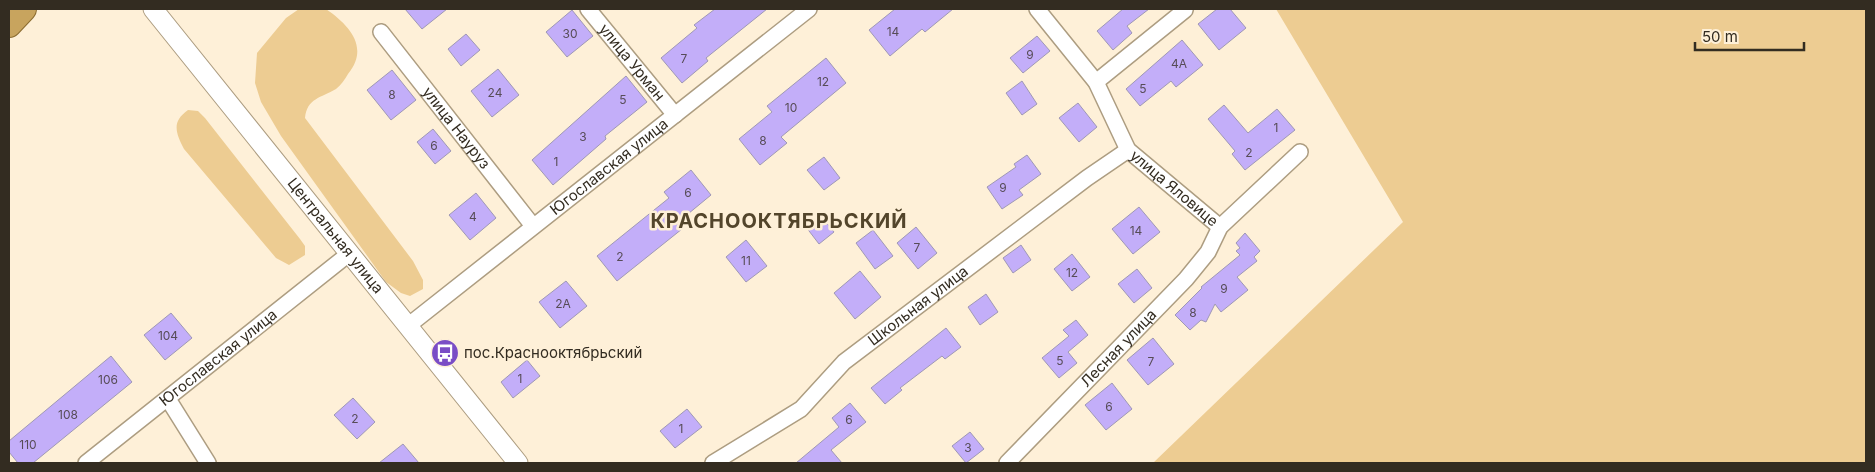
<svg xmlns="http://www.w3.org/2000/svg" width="1875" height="472" font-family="Inter,sans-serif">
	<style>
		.green { fill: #edcc92 }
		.building { fill: #c3aef9; stroke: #9f98b5 }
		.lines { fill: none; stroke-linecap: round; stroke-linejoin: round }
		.minor-casing { stroke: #ad9d81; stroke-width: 18 }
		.tertiary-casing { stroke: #ad9d81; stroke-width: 21 }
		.trunk-casing { stroke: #8b6b2f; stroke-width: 26 }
		.minor { stroke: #fff; stroke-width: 15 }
		.tertiary { stroke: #fff; stroke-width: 19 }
		.trunk { stroke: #c8a45e; stroke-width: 24 }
		.labels { text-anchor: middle; stroke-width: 5; stroke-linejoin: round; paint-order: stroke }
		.number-label { font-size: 12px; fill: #574c57 }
		.street-label { font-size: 15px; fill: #332c21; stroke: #fef0d8 }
		.poi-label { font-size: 15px; fill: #332c21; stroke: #fef0d8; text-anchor: start }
		.district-label { font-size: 20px; font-weight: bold; letter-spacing: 1px; fill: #53452b; stroke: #fef0d8 }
	</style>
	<rect width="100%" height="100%" fill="#fef0d8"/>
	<!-- green -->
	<path class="green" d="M299,9H326C349,25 370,47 348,74C345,79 341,85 336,89C321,98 307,98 305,118L413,261L423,280V289L410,296L401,293L386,282L281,136L261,102L255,83L257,53L286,18Z
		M1276,9H1866V463H1153L1403,222Z
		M188,110L198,111L205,118L300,239L305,246V255L289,265L276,258L184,149C176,133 171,122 188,110Z"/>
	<!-- building -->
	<path class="building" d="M405,9H447L422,29Z
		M715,9H767L706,58L708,61L682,83L661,58L697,28L694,25Z
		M895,9H953L925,32L922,29L890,56L869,30Z
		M1123,9H1149L1127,26L1132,33L1113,50L1097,31Z
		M1217,9H1230L1246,28L1219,50L1198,24Z
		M572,10L593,36L567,57L546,32Z
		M466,34L480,50L461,66L448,49Z
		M1037,36L1050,51L1023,73L1010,58Z
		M1182,40L1203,65L1176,87L1171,81L1140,106L1126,89Z
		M826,58L846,83L781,137L787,143L760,165L739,139L772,112L767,106Z
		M498,69L519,95L492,117L471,91Z
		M392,70L416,100L391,120L367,90Z
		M626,76L647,102L605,136L606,139L553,185L532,160Z
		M1022,81L1037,104L1022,115L1006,93Z
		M1078,103L1097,127L1079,142L1059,118Z
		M1224,105L1248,133L1277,109L1295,130L1245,170L1232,154L1235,151L1208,119Z
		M433,129L451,151L435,164L417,142Z
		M1027,155L1041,174L1019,190L1023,195L1002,209L987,187L1016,167L1014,164Z
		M824,157L840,178L824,190L807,170Z
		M691,170L711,195L677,223L682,229L617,281L597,256L669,198L664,192Z
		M476,193L496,218L470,240L449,215Z
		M1139,207L1160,232L1133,254L1112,229Z
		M821,216L834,232L819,244L806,227Z
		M916,227L937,253L918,269L897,243Z
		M873,230L893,256L875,269L856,243Z
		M1245,233L1260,251L1254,257L1257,261L1237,277L1248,290L1221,312L1215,304L1206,322L1201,320L1190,330L1175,315L1202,288L1201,287L1240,255L1236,251L1240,248L1236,243Z
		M746,240L767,266L746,282L726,257Z
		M1021,245L1031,260L1013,273L1003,258Z
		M1072,254L1090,277L1072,291L1054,269Z
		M1137,269L1152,288L1134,303L1118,284Z
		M860,271L881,297L855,319L834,293Z
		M566,281L587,306L560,328L539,302Z
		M986,294L998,312L980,325L968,307Z
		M171,313L192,338L165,360L144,335Z
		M1076,320L1088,335L1068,352L1077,363L1059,378L1042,358L1069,336L1063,330Z
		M946,328L961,347L945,359L942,356L900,388L902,390L885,404L871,388Z
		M1153,338L1174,364L1148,385L1127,360Z
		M111,356L132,382L33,463H18L9,452V441Z
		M527,360L540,376L513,398L501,382Z
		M1112,383L1132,409L1106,430L1085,405Z
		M353,398L375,422L357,439L334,415Z
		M850,403L866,422L831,450L842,463H796L839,427L832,418Z
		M687,409L702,427L675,448L660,431Z
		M970,432L984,449L966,463L952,446Z
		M403,444L419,463H379Z"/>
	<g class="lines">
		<!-- minor casing -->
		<g class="minor-casing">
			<g id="minor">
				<path id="s1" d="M588,9L675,115"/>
				<path id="s2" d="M1037,9L1096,82L1128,150L1220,227"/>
				<path id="s3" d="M381,32L533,226"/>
				<path d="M1096,82L1185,10"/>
				<path id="s4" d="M409,325L809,9"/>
				<path d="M168,399L208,463"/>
				<path id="s5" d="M86,463L350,253"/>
				<path id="s6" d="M713,463L801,409L844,362L1087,178L1128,150"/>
				<path id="s7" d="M1007,463L1186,279L1208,252L1220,227L1300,152"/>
			</g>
		</g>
		<!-- tertiary casing -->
		<g class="tertiary-casing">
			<g id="tertiary">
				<path id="s8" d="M153,9L518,463"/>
			</g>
		</g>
		<!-- trunk casing -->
		<g class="trunk-casing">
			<path id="trunk" d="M9,25L24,9"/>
		</g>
		<!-- minor -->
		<use href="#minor" class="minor"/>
		<!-- tertiary -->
		<use href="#tertiary" class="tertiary"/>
		<!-- trunk -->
		<use href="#trunk" class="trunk"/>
	</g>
	<!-- icons -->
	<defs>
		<g id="bus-disc" transform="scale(1.4375)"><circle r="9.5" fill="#7a4dc6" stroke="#fef0d8"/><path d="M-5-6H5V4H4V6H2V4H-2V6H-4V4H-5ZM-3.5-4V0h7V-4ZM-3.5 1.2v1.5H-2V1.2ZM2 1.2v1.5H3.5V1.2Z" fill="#fff"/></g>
	</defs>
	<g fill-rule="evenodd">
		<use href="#bus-disc" x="445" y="353"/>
	</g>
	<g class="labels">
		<!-- number labels -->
		<g class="number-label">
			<text x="893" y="36">14</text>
			<text x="570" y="38">30</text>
			<text x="1030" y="59">9</text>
			<text x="684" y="63">7</text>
			<text x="1179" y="68">4А</text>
			<text x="823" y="86">12</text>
			<text x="1143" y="93">5</text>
			<text x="495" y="97">24</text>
			<text x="392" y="99">8</text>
			<text x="623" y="104">5</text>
			<text x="791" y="112">10</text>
			<text x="1276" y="132">1</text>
			<text x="583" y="141">3</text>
			<text x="763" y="145">8</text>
			<text x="434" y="150">6</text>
			<text x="1249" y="157">2</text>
			<text x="556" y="166">1</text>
			<text x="1003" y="192">9</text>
			<text x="688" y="197">6</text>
			<text x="473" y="221">4</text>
			<text x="1136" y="235">14</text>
			<text x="917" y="252">7</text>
			<text x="620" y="261">2</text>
			<text x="746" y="265">11</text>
			<text x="1072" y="277">12</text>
			<text x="1224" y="293">9</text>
			<text x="563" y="308">2А</text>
			<text x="1193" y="317">8</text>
			<text x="168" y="340">104</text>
			<text x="1060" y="365">5</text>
			<text x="1151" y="366">7</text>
			<text x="520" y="383">1</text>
			<text x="108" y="384">106</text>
			<text x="1109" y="411">6</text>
			<text x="68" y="419">108</text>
			<text x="355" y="423">2</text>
			<text x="849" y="424">6</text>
			<text x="681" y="433">1</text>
			<text x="28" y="449">110</text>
			<text x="968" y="452">3</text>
		</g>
		<!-- street labels -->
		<g class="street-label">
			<text dy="5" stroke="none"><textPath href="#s1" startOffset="69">улица Урман</textPath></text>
			<text dy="5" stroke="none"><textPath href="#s3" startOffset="122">улица Науруз</textPath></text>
			<text dy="5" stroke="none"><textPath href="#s4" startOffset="255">Югославская улица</textPath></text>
			<text dy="5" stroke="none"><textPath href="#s2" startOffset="229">улица Яловице</textPath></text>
			<text dy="5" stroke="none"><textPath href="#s8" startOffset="291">Центральная улица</textPath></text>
			<text dy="5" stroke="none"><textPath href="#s6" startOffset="260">Школьная улица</textPath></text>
			<text dy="5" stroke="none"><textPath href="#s7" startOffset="160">Лесная улица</textPath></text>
			<text dy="5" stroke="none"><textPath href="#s5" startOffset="169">Югославская улица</textPath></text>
		</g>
		<!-- poi labels -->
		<g class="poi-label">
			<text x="464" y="358">пос.Краснооктябрьский</text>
		</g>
		<!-- district labels -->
		<g class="district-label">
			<text x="779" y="228">КРАСНООКТЯБРЬСКИЙ</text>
		</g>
	</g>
	<!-- border -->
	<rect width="1875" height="472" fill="none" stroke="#332c21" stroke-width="20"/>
	<!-- scale -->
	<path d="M1695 42v8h109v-8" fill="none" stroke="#332c21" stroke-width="2.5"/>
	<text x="1702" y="42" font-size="15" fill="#332c21" stroke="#fef0d8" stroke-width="4" paint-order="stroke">50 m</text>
</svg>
